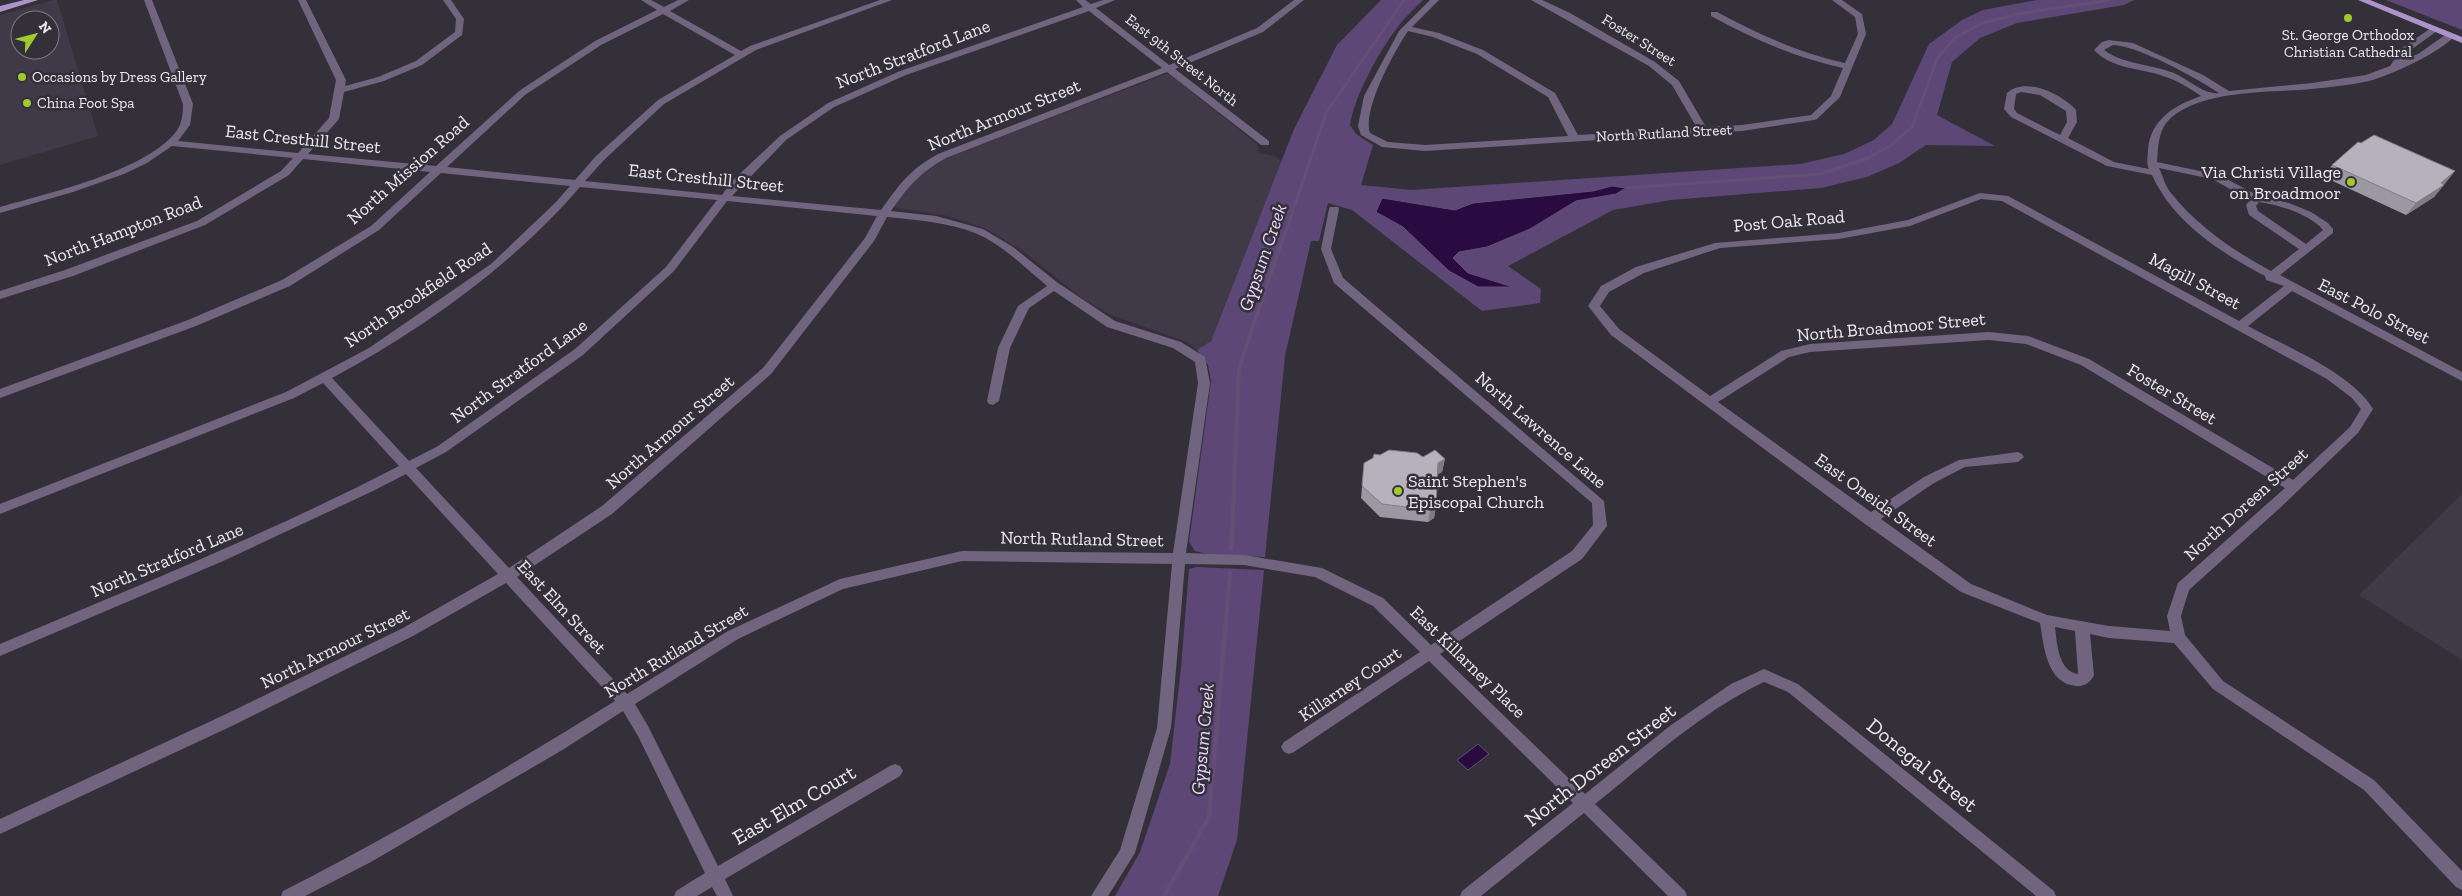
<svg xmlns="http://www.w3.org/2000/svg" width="2462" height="896" font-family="'Zilla Slab',serif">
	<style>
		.built { fill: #403948; fill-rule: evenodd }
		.green { fill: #5c4776 }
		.water { fill: #290b42; stroke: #644e76 }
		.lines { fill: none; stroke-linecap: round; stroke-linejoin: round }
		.stream-far2 { stroke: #644e76; stroke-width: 3 }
		.stream-far1 { stroke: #644e76; stroke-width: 4 }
		.stream { stroke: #644e76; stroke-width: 4.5 }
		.minor { fill: #70647f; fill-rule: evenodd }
		.major { fill: #ac94cb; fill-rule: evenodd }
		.wall { fill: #9c98a3 }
		.shaded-wall { fill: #7f7c84 }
		.building { fill: #b5b1bd; stroke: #7f7c84 }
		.poi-dot { fill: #9fca2d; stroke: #34303a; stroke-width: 2 }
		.labels { text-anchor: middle; stroke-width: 5; stroke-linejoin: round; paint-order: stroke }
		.far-poi-label { font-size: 15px; fill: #eeebf1; stroke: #34303a; text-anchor: start }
		.far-street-label { font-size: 15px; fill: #eeebf1; stroke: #34303a }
		.street-label { font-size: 18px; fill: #eeebf1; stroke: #34303a }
		.poi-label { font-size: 18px; fill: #eeebf1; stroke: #34303a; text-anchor: end }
		.water-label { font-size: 19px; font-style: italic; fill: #eadbff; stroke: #34303a }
		.near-street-label { font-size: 21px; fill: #eeebf1; stroke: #34303a }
	</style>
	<rect width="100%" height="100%" fill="#34303a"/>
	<!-- built -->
	<path class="built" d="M53,0H57L98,136L0,165V15ZM20,20H50V50H20Z
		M1166,74L1171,75L1257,144L1259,153L1275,156L1282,161L1211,341L1197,350L1187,342L1111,315L1083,299L1023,251L985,228L948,216L897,208L895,205L920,174L946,158Z
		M2462,494V660L2359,595Z"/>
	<!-- green -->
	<path class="green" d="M1381,0H1423C1414,9 1404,18 1397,28C1378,53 1355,95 1350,125L1356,134L1373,145L1361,185L1411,190L1800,164L1844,154L1874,140L1892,124L1929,44L1962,20L1983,10L2037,0H2134L2124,5L2017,23L1980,38L1952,62L1937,115L1995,146L1926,145L1899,163L1867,177L1821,188L1671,200L1613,210L1508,266L1541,289L1540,303L1482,311L1352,210L1328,203L1319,241H1311L1285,356L1265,557L1207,554L1195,551L1189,542L1211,381L1208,365L1197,350L1211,341L1294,129L1337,45Z
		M2386,0H2462V30Z
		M1197,567L1264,570L1237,840L1218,896H1115L1140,852L1170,764L1181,668L1189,569Z"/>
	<!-- water -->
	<path class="water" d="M1612,186L1626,188L1616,194L1576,201L1530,229L1487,247L1459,252L1453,258L1468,273L1513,287H1478L1449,271L1403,227L1376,212L1382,198L1455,210L1473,203L1593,191Z
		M1478,744L1489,754L1468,770L1457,760Z"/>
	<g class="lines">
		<!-- stream-far2 -->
		<path class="stream-far2" d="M1626,188L1821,174L1869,158L1890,146L1912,127L1938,57L1956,37L1983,23L2017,14L2110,0
			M1283,240L1326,113L1404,0"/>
		<!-- stream-far1 -->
		<path class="stream-far1" d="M1232,534L1239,368L1283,238"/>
		<!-- stream -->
		<path class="stream" d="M1231,549L1232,533
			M1164,896L1209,817L1230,573"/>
		<!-- minor -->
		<path class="minor" d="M144,0H152L193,104L190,125L178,141L298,153L329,118L336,80L298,0H306L346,80L345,86L378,77L416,61L455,32L456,19L443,0H451L464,19L462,35L422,65L384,81L344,92L339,119L308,154L436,166L519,91L595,41L657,10L641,0H651L664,7L678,0H689L670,11L741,51L750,46L880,0H892L756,50L664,104L604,160L585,181L722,195L731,182L780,136L828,103L900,71L1083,7L1076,0H1085L1091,4L1103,0H1115L1096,8L1169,65L1257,28L1294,0H1304L1263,32L1175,69L1269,141V145H1261L1167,72L946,158C918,174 909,186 891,211L936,216L983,229L1013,247L1058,283L1115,321L1181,342L1205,357L1210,383L1186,553L1244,555L1322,568L1383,598L1431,645L1572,551L1593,525L1592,503L1334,283L1321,249L1329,209L1330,207H1338L1339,209L1331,249L1343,278L1604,501L1607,526L1582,559L1440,654L1585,794L1671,725L1731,684L1764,669L1798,684L2054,891L2056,896H2036L1788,692L1764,682C1702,711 1649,761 1595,804L1685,891L1687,896H1668L1584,813L1481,896H1460L1462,891L1573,803L1429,661L1294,752L1289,754L1284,752L1281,747L1284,742L1420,652L1373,606L1315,577L1244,565L1185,564L1171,728L1135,853L1108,896H1091L1120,850L1157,728L1172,564L962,561L843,589L738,639L635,704L648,726L718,866L890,766L895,764L900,766L903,771L900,776L725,879L733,896H717L712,887L697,896H674L676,891L705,873L638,736L623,711L564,749L371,862L305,896H281L283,891C397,833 507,768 615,701L506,583L413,636L234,725L0,834V819L224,715L403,628L498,574L406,474L373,491L221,562L0,656V644C134,587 270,533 399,466L323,383L294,398L0,514V504L286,392L369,348L491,264L556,202L570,186L441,173L379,230L290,286L196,326L0,398V389L188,320L282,280L371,226L430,172L303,159L289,175L205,225L73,276L0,299V291L65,270L197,221L281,171L293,158L172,146L147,163L124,174L73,192L0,213V207C48,193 143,172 175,133C182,125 183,114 183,104ZM1089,11L1162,68L938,154C909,170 900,184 881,210L732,196L786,140L834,107L906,75ZM663,14L735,55L658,100L596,156L575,180L447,167L525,95L601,45ZM580,187L717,200L666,267L575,349L438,446L409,461L332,378C422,330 513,265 580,187ZM727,201L877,216L865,238L763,368L602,506L509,568L416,468L446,452L583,355L674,271ZM887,217C916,220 947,222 975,233C1002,244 1024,267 1047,286L1018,306L998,348L987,401L989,404L993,405L999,401L1010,348L1029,308L1054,291L1107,327L1173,348L1195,362L1198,383L1173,553L962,551L840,579L728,631L627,694L517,577L612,514L771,374L874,241Z
			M1430,0H1439L1412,27L1439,33L1483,50L1555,93L1578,135L1697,128L1672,85L1649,66L1531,0H1542L1570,13L1655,62L1679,81L1706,127L1742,125L1811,115L1831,96L1843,68C1796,58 1753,39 1711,16V12H1717C1758,34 1799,53 1845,63L1858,34L1855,17L1832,0H1842L1862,14L1866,34L1840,97L1817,119L1814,120L1742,131L1425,151L1382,147L1361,135L1358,126L1364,96L1399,31ZM1408,31L1433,37L1477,54L1548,97L1568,136L1425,145L1388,142L1370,133C1362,110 1394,52 1408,31Z
			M2434,26L2438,29L2437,31L2408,52L2402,60L2418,54L2448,33L2456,35C2439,53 2392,75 2369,81C2351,85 2331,87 2312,89C2271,93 2197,89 2167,122C2158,133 2158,149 2157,162L2219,175L2259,196L2289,203L2311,212L2328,223L2333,229V233L2280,275L2462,372V381L2292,291L2248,326C2285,346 2352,373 2373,409L2358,433L2281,507L2189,590L2181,616L2185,635L2223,681L2374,780L2462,871V890L2456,887L2364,790L2213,689L2174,643L2109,638L2090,634L2094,675C2091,682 2084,687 2076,686C2046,683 2044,646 2040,623L1961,592L1865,524L1611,335L1588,306L1601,286L1636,267L1715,243L1839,233L1908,220L1980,193L2008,196L2239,321L2284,286L2266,280L2265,276C2221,253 2173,222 2152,175L2107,166L2011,117L2004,109L2007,93C2025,76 2062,94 2076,110L2077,122L2068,138L2114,162L2149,169C2146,162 2148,156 2148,149C2151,119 2175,105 2201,96C2189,88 2177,80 2163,76C2141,68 2111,69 2094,50L2102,42L2109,40L2133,43L2203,75L2229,91L2312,83L2366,75L2390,66L2402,48ZM2113,45C2139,46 2196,78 2219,93C2204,95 2188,79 2174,73C2151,64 2125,65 2104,50ZM2021,92L2040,95L2066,111L2067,122L2060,135L2017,113L2014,109L2016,94ZM2159,168L2212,179L2250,200L2246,205L2249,215L2299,249L2271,271C2234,251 2198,227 2171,193C2165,186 2163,176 2159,168ZM1981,199L2002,201L2327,379L2352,398L2361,409L2350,427L2293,480L2089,359L2028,336L1989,332L1810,344L1781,351L1710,396L1619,329L1600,306L1609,292L1644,273L1720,248L1839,239L1910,226ZM2259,202C2280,205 2309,214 2323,230L2306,244L2258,211L2256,206ZM1989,340L2026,344L2081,365L2285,488L2178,583L2167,616L2170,631L2109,626L2047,615L1971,584L1881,519L1934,483L1965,467L2018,462L2024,457L2022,454L2018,452L1959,460L1924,477L1871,512L1718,402L1789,357L1810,352ZM2055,627L2075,631L2078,674C2058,671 2057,643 2055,627Z"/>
		<!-- major -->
		<path class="major" d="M24,0H38L0,12V6Z
			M2358,0H2370L2462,37V43Z"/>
	</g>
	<!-- wall -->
	<path class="wall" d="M2361,143L2455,171L2434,197L2406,215L2324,177L2332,165Z
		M1423,457L1445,459L1442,472L1438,474L1436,506L1434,518L1428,522L1380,517L1361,498L1364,463Z"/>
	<!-- shaded-wall -->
	<path class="shaded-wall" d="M2455,171L2442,186L2444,185L2434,197L2406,215L2416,203L2441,183Z
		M1445,459L1442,472L1436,475L1438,463Z
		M1436,506L1434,518L1428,522L1430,510Z"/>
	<!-- building -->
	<path class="building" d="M2374,135L2455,171L2441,183L2444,185L2416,203L2332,165L2358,142L2361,143Z
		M1389,450L1417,453L1423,457L1435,450L1445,459L1438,463L1436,506L1430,510L1382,504L1362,486L1364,463L1373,458L1374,454L1380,455Z"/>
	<!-- markers -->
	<g class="poi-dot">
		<circle cx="2348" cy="18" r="5"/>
		<circle cx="22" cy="77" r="5"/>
		<circle cx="27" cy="103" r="5"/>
		<circle cx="2351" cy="182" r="5"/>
		<circle cx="1398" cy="491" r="5"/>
	</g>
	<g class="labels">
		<!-- far-poi labels -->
		<g class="far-poi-label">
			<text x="2348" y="40" text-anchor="middle">St. George Orthodox<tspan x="2348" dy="17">Christian Cathedral</tspan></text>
			<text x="32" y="82">Occasions by Dress Gallery</text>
			<text x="37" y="108">China Foot Spa</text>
		</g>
		<!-- far-street labels -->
		<g class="far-street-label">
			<text transform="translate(1639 40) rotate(32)" y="5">Foster Street</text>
			<text transform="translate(1182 60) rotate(38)" y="5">East 9th Street North</text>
			<text transform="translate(1664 133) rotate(-3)" y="5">North Rutland Street</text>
		</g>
		<!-- street labels -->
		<g class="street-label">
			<text transform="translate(913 54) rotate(-21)" y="6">North Stratford Lane</text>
			<text transform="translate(1004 115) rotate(-22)" y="6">North Armour Street</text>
			<text transform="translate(303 139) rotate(6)" y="6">East Cresthill Street</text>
			<text transform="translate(408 170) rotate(-41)" y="6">North Mission Road</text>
			<text transform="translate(706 178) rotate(6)" y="6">East Cresthill Street</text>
			<text transform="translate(1789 221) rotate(-5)" y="6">Post Oak Road</text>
			<text transform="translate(123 231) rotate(-21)" y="6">North Hampton Road</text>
			<text transform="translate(2195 281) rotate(28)" y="6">Magill Street</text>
			<text transform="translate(418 295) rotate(-34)" y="6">North Brookfield Road</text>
			<text transform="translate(2374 311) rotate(27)" y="6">East Polo Street</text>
			<text transform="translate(1891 327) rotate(-5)" y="6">North Broadmoor Street</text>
			<text transform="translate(519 371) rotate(-36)" y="6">North Stratford Lane</text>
			<text transform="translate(2172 394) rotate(31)" y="6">Foster Street</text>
			<text transform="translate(1541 430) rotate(41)" y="6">North Lawrence Lane</text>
			<text transform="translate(670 432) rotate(-41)" y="6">North Armour Street</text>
			<text transform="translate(1876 500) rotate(36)" y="6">East Oneida Street</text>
			<text transform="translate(2246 504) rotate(-42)" y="6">North Doreen Street</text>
			<text transform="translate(1082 539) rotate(1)" y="6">North Rutland Street</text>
			<text transform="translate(167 560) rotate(-23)" y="6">North Stratford Lane</text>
			<text transform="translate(562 607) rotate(47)" y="6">East Elm Street</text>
			<text transform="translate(335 648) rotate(-26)" y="6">North Armour Street</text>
			<text transform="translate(676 651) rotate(-31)" y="6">North Rutland Street</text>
			<text transform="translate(1468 662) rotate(44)" y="6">East Killarney Place</text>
			<text transform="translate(1350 684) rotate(-34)" y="6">Killarney Court</text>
		</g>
		<!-- poi labels -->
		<g class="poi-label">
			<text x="2341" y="178">Via Christi Village<tspan x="2341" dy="21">on Broadmoor</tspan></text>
			<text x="1408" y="487" text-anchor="start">Saint Stephen's<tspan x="1408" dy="21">Episcopal Church</tspan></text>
		</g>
		<!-- water labels -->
		<g class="water-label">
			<text transform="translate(1262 257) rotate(-71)" y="7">Gypsum Creek</text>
			<text transform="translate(1202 739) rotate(-85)" y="7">Gypsum Creek</text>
		</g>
		<!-- near-street labels -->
		<g class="near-street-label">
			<text transform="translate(1600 765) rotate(-38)" y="7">North Doreen Street</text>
			<text transform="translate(1922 765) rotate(39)" y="7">Donegal Street</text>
			<text transform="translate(794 805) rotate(-30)" y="7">East Elm Court</text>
		</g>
	</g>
	<!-- north arrow -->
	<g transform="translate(35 35) rotate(54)"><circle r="24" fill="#34303a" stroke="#7e7b83"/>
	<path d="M0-4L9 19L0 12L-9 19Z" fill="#9fca2d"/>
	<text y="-8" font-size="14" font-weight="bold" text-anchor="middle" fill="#eeebf1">N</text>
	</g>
</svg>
